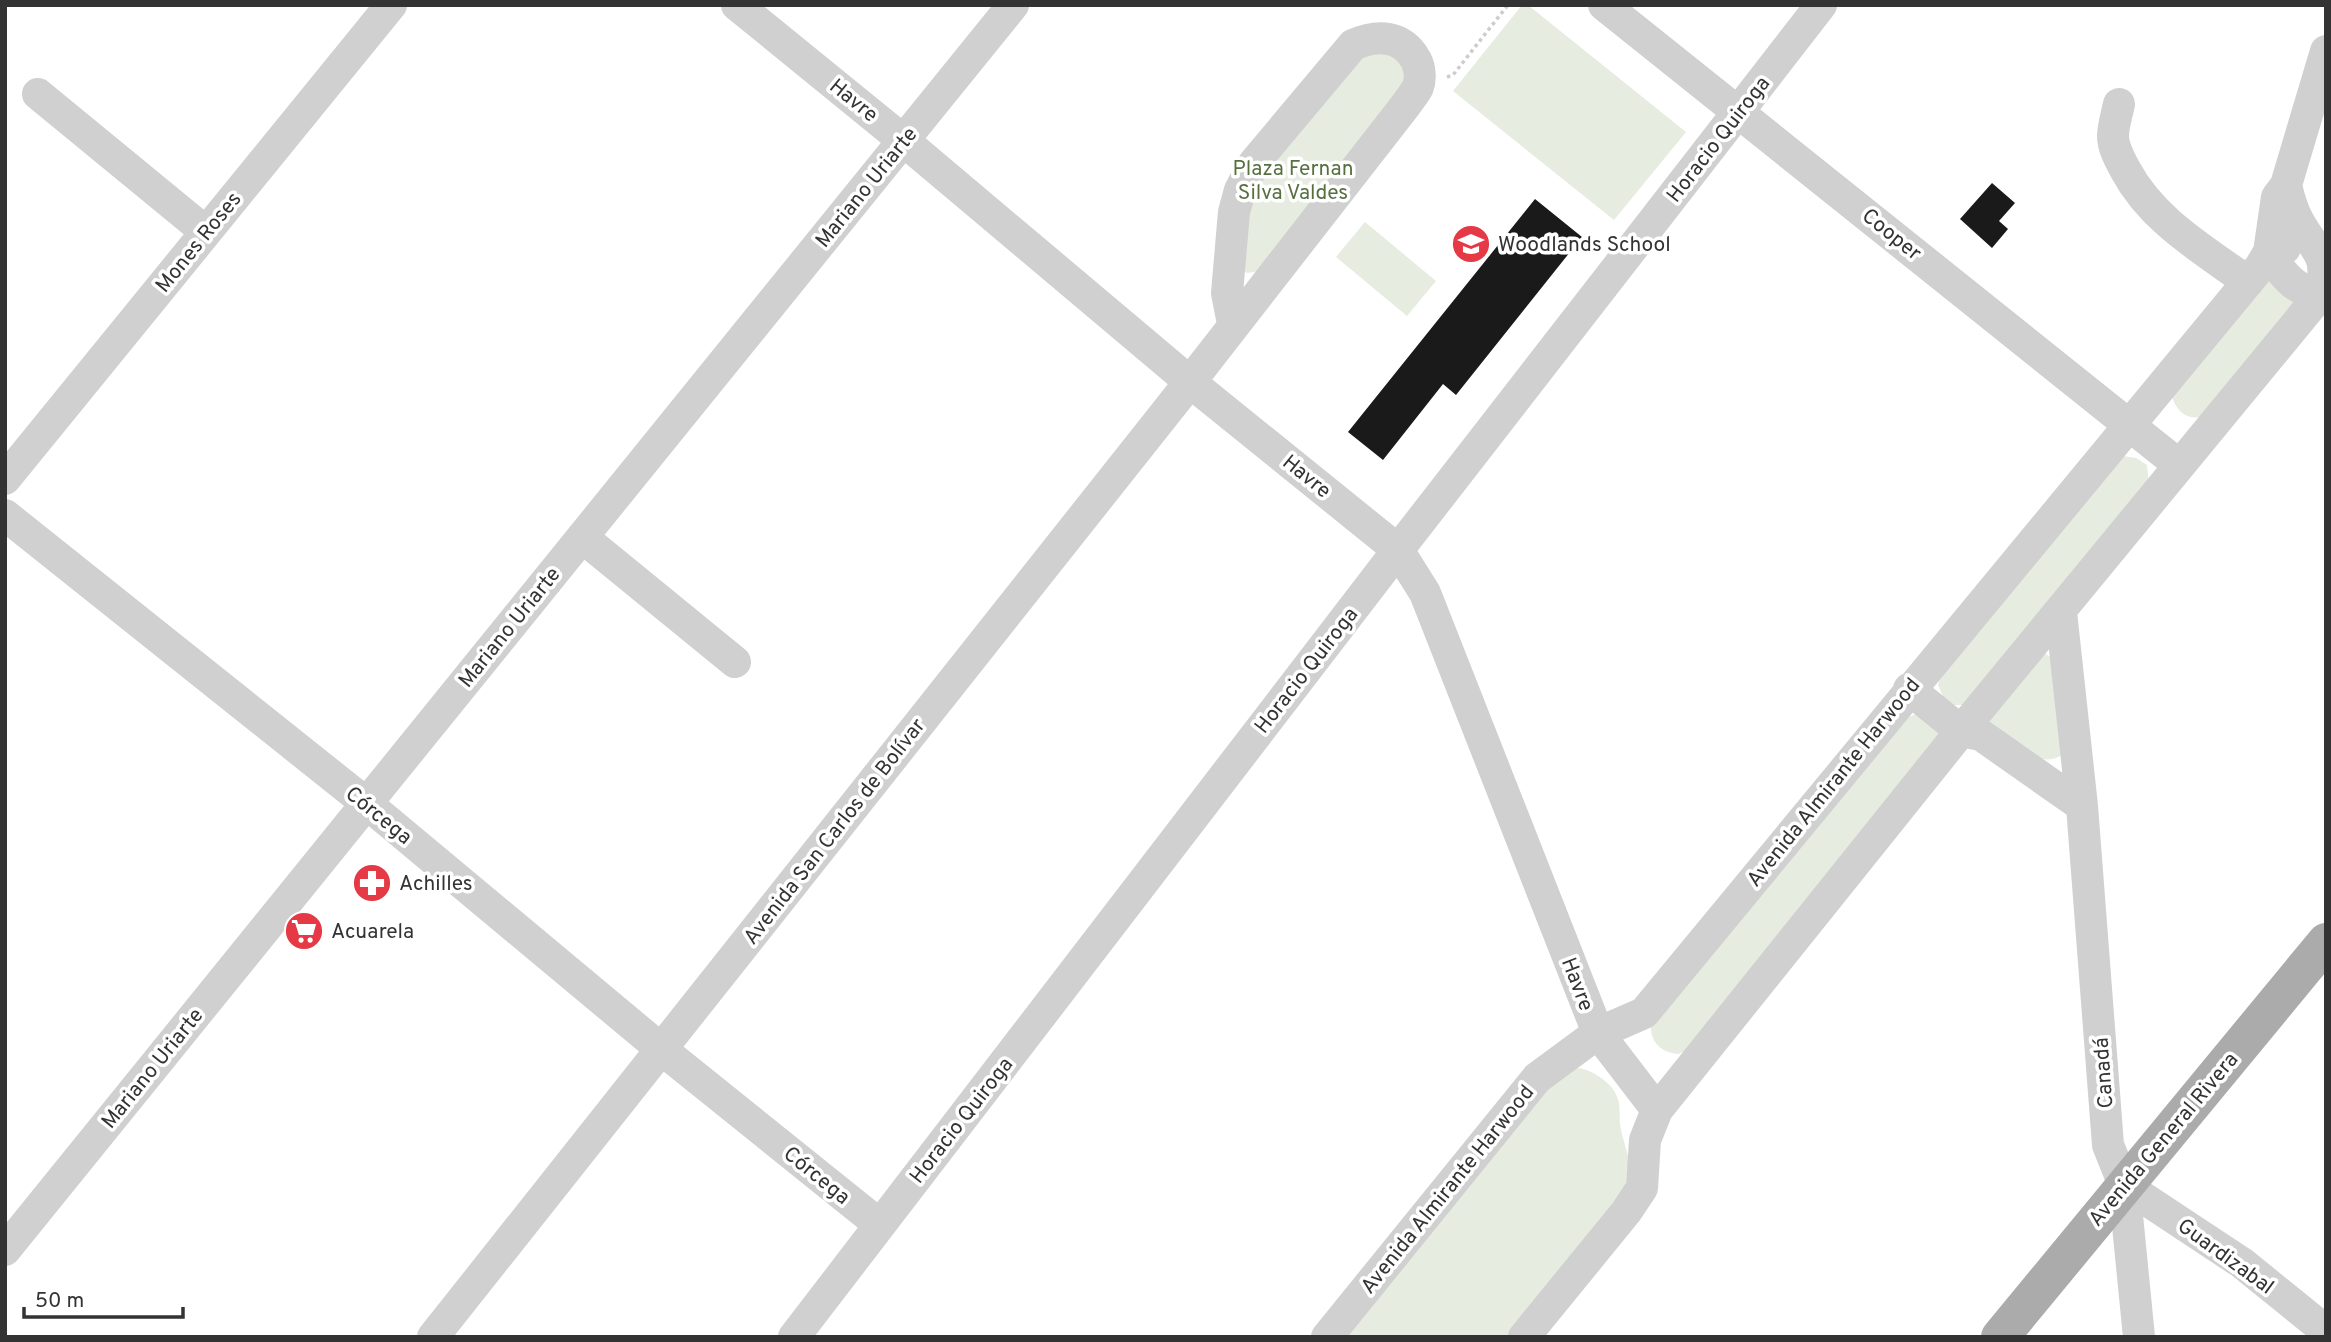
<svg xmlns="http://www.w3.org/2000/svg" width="2331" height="1342" font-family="Overpass,sans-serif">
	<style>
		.green { fill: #e6ecdf }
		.building { fill: #1a1a1a }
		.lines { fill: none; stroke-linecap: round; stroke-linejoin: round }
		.path { stroke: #cdcdcd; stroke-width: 3.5; stroke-dasharray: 3.5 3.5; stroke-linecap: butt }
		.minor { stroke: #d0d0d0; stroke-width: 32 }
		.major { stroke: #ababab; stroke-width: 38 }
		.labels { text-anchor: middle; stroke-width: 7; stroke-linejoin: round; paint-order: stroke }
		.street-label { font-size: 21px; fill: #333; stroke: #fff }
		.park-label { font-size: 21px; fill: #56703f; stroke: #fff }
		.poi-label { font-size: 21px; fill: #333; stroke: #fff; text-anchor: start }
	</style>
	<rect width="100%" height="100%" fill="#fff"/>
	<!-- green -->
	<path class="green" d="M1522,5H1528L1686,132L1614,220L1453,91Z
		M1380,40L1411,74L1261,271L1247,273L1241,268L1244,202L1295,128Z
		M1365,222L1436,281L1407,316L1336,257Z
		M2269,274L2299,296L2201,417C2184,420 2174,408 2171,392Z
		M2123,456L2136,458L2147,465L2149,485L1963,705H1954L1943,697L1938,685L1942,672Z
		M2042,652L2054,659L2062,755C2037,771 2006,740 1985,726Z
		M1918,713L1941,735L1688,1049L1679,1054C1662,1053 1650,1043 1651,1025L1909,717Z
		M1579,1068C1595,1071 1616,1085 1619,1103C1620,1112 1619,1121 1621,1130C1628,1160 1635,1164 1624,1195L1507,1337H1339L1535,1096L1571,1069Z"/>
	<!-- building -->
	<path class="building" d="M1992,183L2015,203L1999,221L2008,229L1992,248L1960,219Z
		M1535,199L1582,237L1456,395L1443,384L1383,460L1348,432Z"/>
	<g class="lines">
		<!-- path -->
		<path class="path" d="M1447,77L1453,75L1508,5"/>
		<!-- minor -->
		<path class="minor" d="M737,5L904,141L1190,382L1398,550L1425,593L1598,1033L1657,1110
			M1604,5L2179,465
			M38,94L206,232
			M2119,104C2117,114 2113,126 2113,136C2113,148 2120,160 2126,171C2153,221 2203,249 2248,282
			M2285,248L2269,252C2281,274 2299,296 2326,294
			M5,479L391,5
			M5,515L366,803L661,1049L880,1225
			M582,537L735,662
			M2061,612L2082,806L2108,1145L2124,1185L2139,1337
			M1909,689L1961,731L1981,735L2082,806
			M2124,1185L2242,1263L2326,1331
			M5,1250L1013,5
			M433,1337L1190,382L1405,106C1409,100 1415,93 1418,87C1421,79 1420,68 1416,60C1402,35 1378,34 1353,45L1254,163L1240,190L1234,212L1227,293L1233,324
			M794,1337L1398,550L1821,5
			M1327,1337L1537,1078L1598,1033L1644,1013L2260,267L2269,252L2277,197L2286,185L2326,51
			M1524,1337L1626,1212L1642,1188L1645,1140L1657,1110L1961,731L2320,295C2330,254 2317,254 2299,222C2292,210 2289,198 2286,185"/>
		<!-- major -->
		<path class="major" d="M2000,1337L2326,942"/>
	</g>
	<!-- icons -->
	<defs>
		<g id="school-disc" transform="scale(2.0125)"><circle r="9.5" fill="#e63946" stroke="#fff"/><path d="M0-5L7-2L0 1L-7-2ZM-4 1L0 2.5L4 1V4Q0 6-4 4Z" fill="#fff"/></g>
		<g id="pharmacy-disc" transform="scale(2.0125)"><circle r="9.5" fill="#e63946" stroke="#fff"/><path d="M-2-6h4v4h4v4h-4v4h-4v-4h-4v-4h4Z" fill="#fff"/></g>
		<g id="supermarket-disc" transform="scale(2.0125)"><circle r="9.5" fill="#e63946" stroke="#fff"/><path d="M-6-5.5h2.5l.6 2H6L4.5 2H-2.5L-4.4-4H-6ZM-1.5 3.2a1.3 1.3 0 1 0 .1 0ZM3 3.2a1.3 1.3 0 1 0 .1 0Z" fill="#fff"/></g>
	</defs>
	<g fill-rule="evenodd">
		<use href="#school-disc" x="1471" y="244"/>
		<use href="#pharmacy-disc" x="372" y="883"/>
		<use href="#supermarket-disc" x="304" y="931"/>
	</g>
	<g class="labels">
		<!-- street labels -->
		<g class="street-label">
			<text transform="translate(854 100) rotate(39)" y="7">Havre</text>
			<text transform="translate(1718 139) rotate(-52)" y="7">Horacio Quiroga</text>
			<text transform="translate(866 187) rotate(-51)" y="7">Mariano Uriarte</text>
			<text transform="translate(1892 234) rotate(39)" y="7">Cooper</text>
			<text transform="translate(198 242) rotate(-51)" y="7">Mones Roses</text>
			<text transform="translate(1307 476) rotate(39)" y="7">Havre</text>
			<text transform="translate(509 627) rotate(-51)" y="7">Mariano Uriarte</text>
			<text transform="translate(1306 670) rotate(-52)" y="7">Horacio Quiroga</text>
			<text transform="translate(1833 782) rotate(-51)" y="7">Avenida Almirante Harwood</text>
			<text transform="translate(379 815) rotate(39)" y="7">Córcega</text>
			<text transform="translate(834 831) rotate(-52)" y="7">Avenida San Carlos de Bolívar</text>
			<text transform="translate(1578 984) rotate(69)" y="7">Havre</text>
			<text transform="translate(152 1068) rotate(-51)" y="7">Mariano Uriarte</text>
			<text transform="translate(2103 1073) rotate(-94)" y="7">Canadá</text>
			<text transform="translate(961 1120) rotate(-52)" y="7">Horacio Quiroga</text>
			<text transform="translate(2163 1139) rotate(-50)" y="7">Avenida General Rivera</text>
			<text transform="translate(817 1175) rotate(39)" y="7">Córcega</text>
			<text transform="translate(1447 1189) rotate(-51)" y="7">Avenida Almirante Harwood</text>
			<text transform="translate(2226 1256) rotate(36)" y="7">Guardizabal</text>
		</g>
		<!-- park labels -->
		<g class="park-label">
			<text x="1293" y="175">Plaza Fernan<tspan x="1293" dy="24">Silva Valdes</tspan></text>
		</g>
		<!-- poi labels -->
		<g class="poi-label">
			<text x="1498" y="251">Woodlands School</text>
			<text x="399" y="890">Achilles</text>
			<text x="331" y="938">Acuarela</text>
		</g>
	</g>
	<!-- border -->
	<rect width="2331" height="1342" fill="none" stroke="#333333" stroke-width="14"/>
	<!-- scale -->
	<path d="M24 1307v10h159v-10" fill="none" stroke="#333333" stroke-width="3.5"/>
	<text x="35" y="1307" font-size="21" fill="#333333" stroke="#ffffff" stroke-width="5" paint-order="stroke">50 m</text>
</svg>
